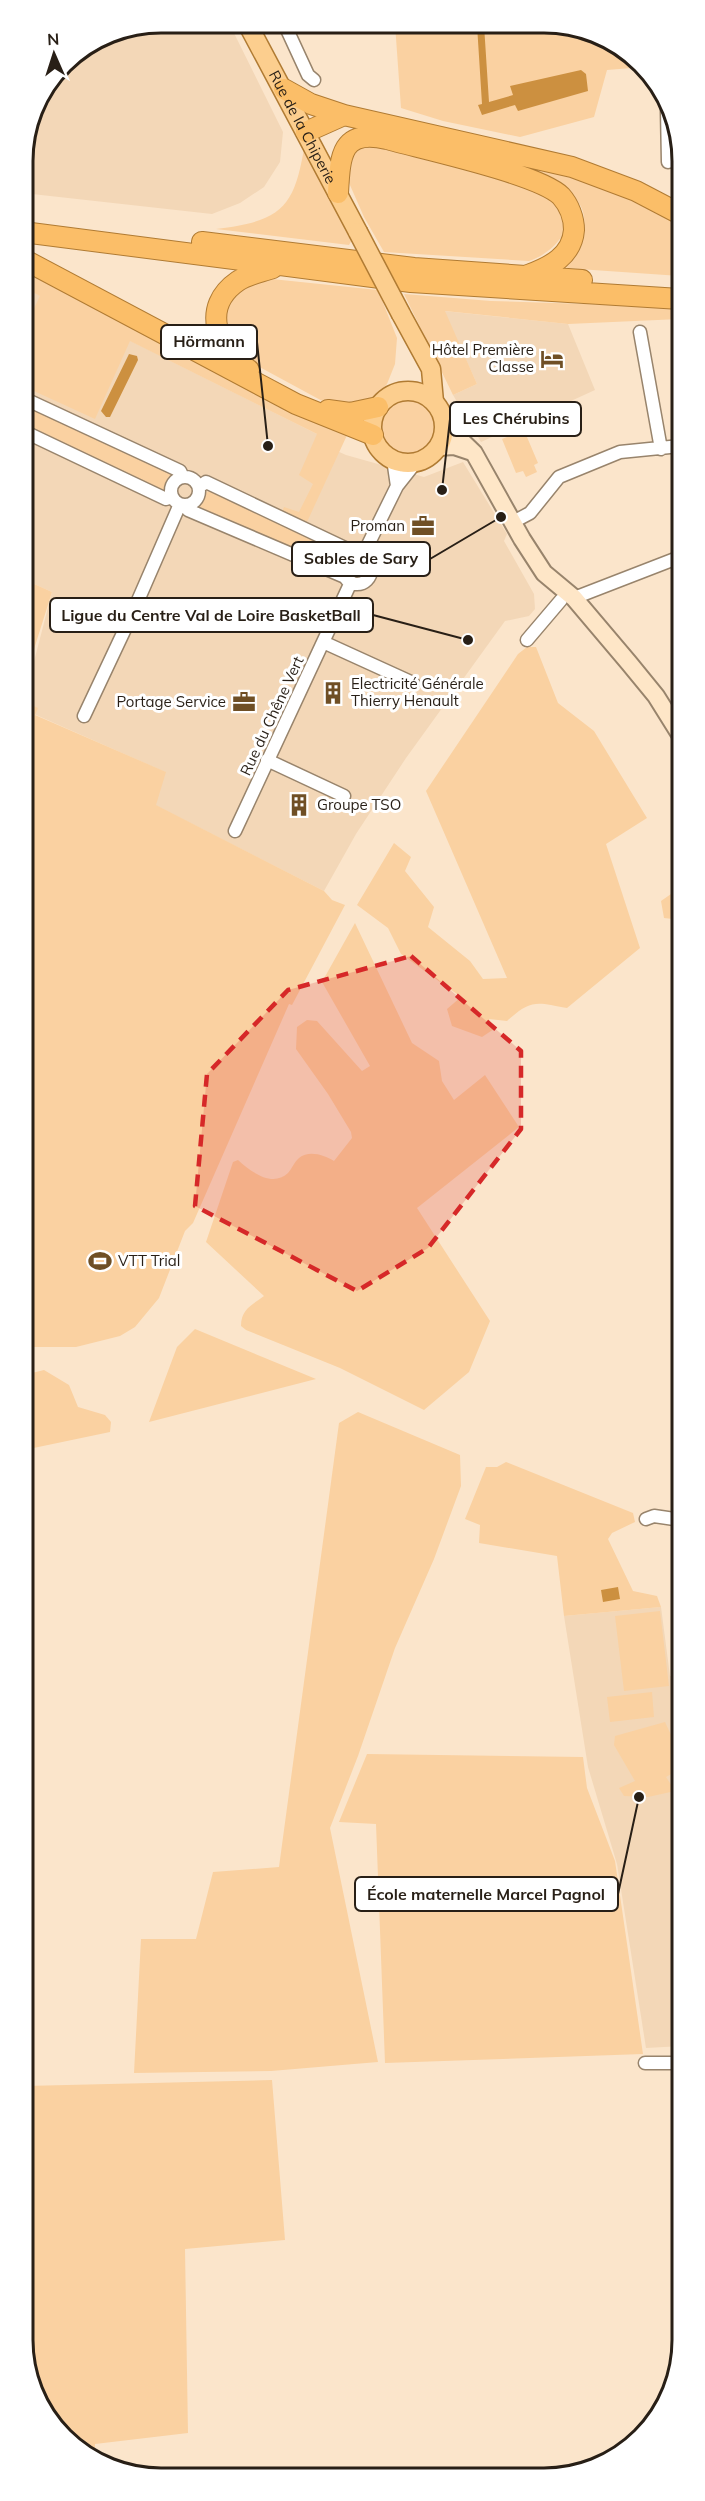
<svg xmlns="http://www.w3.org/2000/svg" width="705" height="2501" font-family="Mulish,sans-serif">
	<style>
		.built { fill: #f3d7b7 }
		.green { fill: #fad1a1 }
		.water { fill: #cc9040 }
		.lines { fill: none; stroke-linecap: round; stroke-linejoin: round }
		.minor-casing { stroke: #98846c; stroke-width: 15 }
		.secondary-casing { stroke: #98846c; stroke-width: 20 }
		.primary-casing { stroke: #b07b33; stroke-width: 21 }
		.trunk-casing { stroke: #b07b33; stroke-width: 22 }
		.minor { stroke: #fff; stroke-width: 12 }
		.secondary { stroke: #fee6c7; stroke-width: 16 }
		.primary { stroke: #fcce8e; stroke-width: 18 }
		.trunk { stroke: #fbbe68; stroke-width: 20 }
		.primary-bridge-casing { stroke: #b07b33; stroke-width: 21; stroke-linecap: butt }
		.primary-bridge { stroke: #fcce8e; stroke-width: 18 }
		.marked { fill: #d62828; fill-opacity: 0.2; stroke: #d62828; stroke-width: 4.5; stroke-dasharray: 12 8; stroke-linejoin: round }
		.labels { text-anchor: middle; stroke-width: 6; stroke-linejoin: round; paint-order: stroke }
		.street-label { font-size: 15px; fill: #281f16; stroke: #fff }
		.poi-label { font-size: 15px; fill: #281f16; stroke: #fff; text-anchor: end }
		.rim { fill: none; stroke: #281f16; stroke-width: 3 }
		.leader { fill: none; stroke: #281f16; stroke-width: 2 }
		.callout-dot { fill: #281f16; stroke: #fff; stroke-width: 2 }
		.callout { fill: #fff; stroke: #281f16; stroke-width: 2 }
		.callout-label { font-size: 16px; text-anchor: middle; font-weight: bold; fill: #281f16 }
	</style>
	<rect width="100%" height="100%" fill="#fbe5cb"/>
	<!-- built -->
	<path class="built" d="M161,23H229L283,132L280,162L264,187L240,203L212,214L23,193V152L33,108L63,63L108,33Z
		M23,287L317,434L326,446L346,455L424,477L463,462L507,534L504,541L534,594L535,609L529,616L505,621L406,758L356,834L324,891L155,805L165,772L34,714L23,704L52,592L23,579Z
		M444,311L568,324L595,390L481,442L453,395L477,384Z
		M661,1607L670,1676L682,1675V2046L646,2048L617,1864L588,1767L564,1616Z"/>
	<!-- green -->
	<path class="green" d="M395,24L572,25L642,63L644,67L607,70L594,117L520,137L443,121L401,108Z
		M305,142L353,238L349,245L216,229C282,221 295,208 305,142Z
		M384,144L541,192C546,195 553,197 557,201C582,225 552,254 529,261L384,252L364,217L346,176L355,147Z
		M430,144L564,168L680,220V276L564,268C575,251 590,230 582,209C569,172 467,154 430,144Z
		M23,271L251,390L348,433L307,522L282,512L284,507L299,512L313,484L299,475L317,434L130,341L95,419L23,386V331L40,296L23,287Z
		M262,278L378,290L397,338L395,364L387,384L375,398L358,406L326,403L239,356L225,333L224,315L236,289Z
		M404,294L491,301L680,307V319L568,324L445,311L477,384L453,395Z
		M379 427a29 29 0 1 1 58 0a29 29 0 1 1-58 0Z
		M23,400L178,472L169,480L167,496L23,427Z
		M524,430L538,463L534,465L537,472L526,477L523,471L516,473L502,439Z
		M213,490L341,549L340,561L333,569L205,513L199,506L203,494Z
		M23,579L52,592L23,684Z
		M527,647H536L558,703L594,731L647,818L606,844L640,948L567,1008C536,1002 531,999 507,1021L489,1019L494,1029L482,1037L452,1026L447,1009L461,997L401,954L388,928L357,905L394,843L411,857L405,871L434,907L428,927L470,961L483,979L507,978L426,791L518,654Z
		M23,701L38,708L35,715L166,772L156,805L324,891L332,900L345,905L292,1005L289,1004L193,1223L185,1231L159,1298L135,1327L120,1336L76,1347H24V1288L28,1267L24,1182Z
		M681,887V920L664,918L661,901Z
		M355,923L412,1043L439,1061L442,1081L454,1100L485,1075L519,1127L417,1208L490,1321L469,1372L424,1410L340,1368L246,1330L241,1326C241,1309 252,1305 264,1296L206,1242L233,1162L238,1160C250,1171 272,1188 288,1173C292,1169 294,1162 299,1158C309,1150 324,1155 334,1161L352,1138L351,1132L328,1094L296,1049L297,1027L307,1020L317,1021L362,1071L370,1066L322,982Z
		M195,1329L316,1379L149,1422L177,1347Z
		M44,1370L69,1385L78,1407L105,1415L111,1422L110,1432L24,1450V1375Z
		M358,1412L460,1455L461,1486L434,1559L395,1648L358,1756L330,1828L378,2062L271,2071L134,2073L141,1939H196L213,1872L279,1867L339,1423Z
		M506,1462L633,1513L635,1522L612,1533L608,1539L633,1591L657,1596L661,1607L564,1616L557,1556L479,1543L480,1525L465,1519L486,1467H497Z
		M660,1611L669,1686L624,1691L615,1616Z
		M652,1692L654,1717L610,1722L607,1697Z
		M665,1722L672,1737L677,1734L682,1737V1768L666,1777L675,1791L648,1797L624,1796L619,1788L635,1781L614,1745L615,1736Z
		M367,1754L583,1757L587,1788L615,1861L643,2054L385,2063L376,1824L339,1822Z
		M272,2080L285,2240L185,2249L188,2433L95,2444V2455L63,2438L25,2367V2086Z"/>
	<!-- water -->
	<path class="water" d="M477,25H484L489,102L513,95L510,86L581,70L586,74L588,91L518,111L515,105L482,115L478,105L482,104Z
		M129,354L137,356L138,360L110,417H106L101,411Z
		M618,1587L620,1599L603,1602L601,1590Z"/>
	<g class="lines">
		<!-- minor casing -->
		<g class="minor-casing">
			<path id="minor" d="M284,23L308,75L314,80
				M667,110L668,162
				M640,332L661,449
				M23,398L180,471L183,477
				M23,431L166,499L172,497
				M393,459L397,486
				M171 491a14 14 0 1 1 28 0a14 14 0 1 1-28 0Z
				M199,487L206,482L345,548L351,558
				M190,504L188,510L345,577
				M513,522L530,513L559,477L620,452L680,446
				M343 570a14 14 0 1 1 28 0a14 14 0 1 1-28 0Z
				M362,557L397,486L416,462
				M574,598L680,557
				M527,640L561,600
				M323,642L413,683
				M84,716L133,612L180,504
				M267,760L344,796
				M235,831L351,582
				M646,1519L654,1516L681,1520
				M645,2063H682"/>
		</g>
		<!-- secondary casing -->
		<g class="secondary-casing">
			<path id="secondary" d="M444,424L474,453L522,539L544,573L574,598L629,663L656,696L681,736
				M438,447L454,446L472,452"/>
		</g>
		<!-- primary casing -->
		<g class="primary-casing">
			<g id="primary">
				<path id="s1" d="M247,23L358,232"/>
				<path d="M401,314L431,369L434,402"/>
				<circle cx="408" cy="427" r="36"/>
			</g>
		</g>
		<!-- trunk casing -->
		<g class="trunk-casing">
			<path id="trunk" d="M284,89L311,104L344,115L572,167L636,191L680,214
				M306,132L344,115
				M338,193C340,156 341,128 387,139C423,149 539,174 561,196C569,205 574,218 574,230C572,256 550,267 528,275
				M23,232L411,282L680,299
				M202,242L414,268L582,280
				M23,259L296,404L373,435
				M249,370C217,349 200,307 238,281C248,274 262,272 273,268
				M328,410L350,413L378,407"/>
		</g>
		<!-- minor -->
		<use href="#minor" class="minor"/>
		<!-- secondary -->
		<use href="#secondary" class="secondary"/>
		<!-- primary -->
		<use href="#primary" class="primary"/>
		<!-- trunk -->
		<use href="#trunk" class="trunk"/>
		<!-- primary-bridge casing -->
		<g class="primary-bridge-casing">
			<path id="primary-bridge" d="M358,232L401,314"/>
		</g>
		<!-- primary-bridge -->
		<use href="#primary-bridge" class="primary-bridge"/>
	</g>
	<!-- marked area -->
	<path class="marked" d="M411,956L521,1051V1129L428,1248L357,1291L195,1206L207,1074L288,990Z"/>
	<!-- icons -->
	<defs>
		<g id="hotel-bare" transform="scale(1.8)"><path d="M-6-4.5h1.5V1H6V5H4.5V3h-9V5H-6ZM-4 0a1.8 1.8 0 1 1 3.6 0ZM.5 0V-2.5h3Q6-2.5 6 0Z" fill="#6f4f25" stroke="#fff" stroke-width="2.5" paint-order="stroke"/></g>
		<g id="office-bare" transform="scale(1.8)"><path d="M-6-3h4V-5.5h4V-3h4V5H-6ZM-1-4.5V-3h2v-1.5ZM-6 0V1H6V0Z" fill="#6f4f25" stroke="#fff" stroke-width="2.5" paint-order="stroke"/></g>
		<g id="building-bare" transform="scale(1.8)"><path d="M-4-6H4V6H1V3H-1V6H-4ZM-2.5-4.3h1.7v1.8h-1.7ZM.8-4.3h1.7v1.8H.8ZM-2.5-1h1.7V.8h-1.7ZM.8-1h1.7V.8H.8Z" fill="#6f4f25" stroke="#fff" stroke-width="2.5" paint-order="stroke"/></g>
		<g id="stadium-bare" transform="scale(1.8)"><path d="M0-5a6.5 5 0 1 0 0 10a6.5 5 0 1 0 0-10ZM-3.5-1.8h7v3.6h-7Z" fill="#6f4f25" stroke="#fff" stroke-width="2.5" paint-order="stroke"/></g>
	</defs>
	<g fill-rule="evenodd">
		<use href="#hotel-bare" x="552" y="359"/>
		<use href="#office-bare" x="423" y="526"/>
		<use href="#building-bare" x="333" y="693"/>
		<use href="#office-bare" x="244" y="702"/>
		<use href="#building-bare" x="299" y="805"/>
		<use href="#stadium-bare" x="100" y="1261"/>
	</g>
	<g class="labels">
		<!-- street labels -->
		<g class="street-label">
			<text dy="5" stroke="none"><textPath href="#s1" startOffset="118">Rue de la Chiperie</textPath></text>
			<text transform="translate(272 716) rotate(-65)" y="5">Rue du Chêne Vert</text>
		</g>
		<!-- poi labels -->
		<g class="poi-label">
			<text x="534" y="355">Hôtel Première<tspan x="534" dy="17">Classe</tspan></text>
			<text x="405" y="531">Proman</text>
			<text x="351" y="689" text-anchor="start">Electricité Générale<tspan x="351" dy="17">Thierry Henault</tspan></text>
			<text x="226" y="707">Portage Service</text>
			<text x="317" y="810" text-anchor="start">Groupe TSO</text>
			<text x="118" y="1266" text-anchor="start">VTT Trial</text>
		</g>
	</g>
	<!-- crop -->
	<path d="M0 0H705V2501H0ZM161 33H544A128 128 0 0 1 672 161V2340A128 128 0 0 1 544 2468H161A128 128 0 0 1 33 2340V161A128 128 0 0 1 161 33Z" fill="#fff" fill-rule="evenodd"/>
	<path class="rim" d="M161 33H544A128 128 0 0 1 672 161V2340A128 128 0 0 1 544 2468H161A128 128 0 0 1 33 2340V161A128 128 0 0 1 161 33Z"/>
	<!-- callouts -->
	<path class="leader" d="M268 446L257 342M442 490L450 419M501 517L430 559M468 640L373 615M639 1797L618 1894"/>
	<g class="callout-dot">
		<circle cx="268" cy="446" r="6"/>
		<circle cx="442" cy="490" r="6"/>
		<circle cx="501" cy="517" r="6"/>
		<circle cx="468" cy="640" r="6"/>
		<circle cx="639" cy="1797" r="6"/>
	</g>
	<g class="callout">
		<rect x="161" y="325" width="96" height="34" rx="6"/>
		<rect x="450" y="402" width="131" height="34" rx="6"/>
		<rect x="292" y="542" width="138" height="34" rx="6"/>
		<rect x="50" y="598" width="323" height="34" rx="6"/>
		<rect x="355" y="1877" width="263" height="34" rx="6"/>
	</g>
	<g class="callout-label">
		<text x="209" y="347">Hörmann</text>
		<text x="516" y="424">Les Chérubins</text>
		<text x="361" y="564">Sables de Sary</text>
		<text x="211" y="621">Ligue du Centre Val de Loire BasketBall</text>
		<text x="486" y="1900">École maternelle Marcel Pagnol</text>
	</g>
	<!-- north arrow -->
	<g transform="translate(54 54) rotate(357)" stroke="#ffffff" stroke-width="4.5" paint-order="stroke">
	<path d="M0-4.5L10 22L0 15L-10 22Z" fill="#281f16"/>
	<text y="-9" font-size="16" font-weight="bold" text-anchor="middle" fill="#281f16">N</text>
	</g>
</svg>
